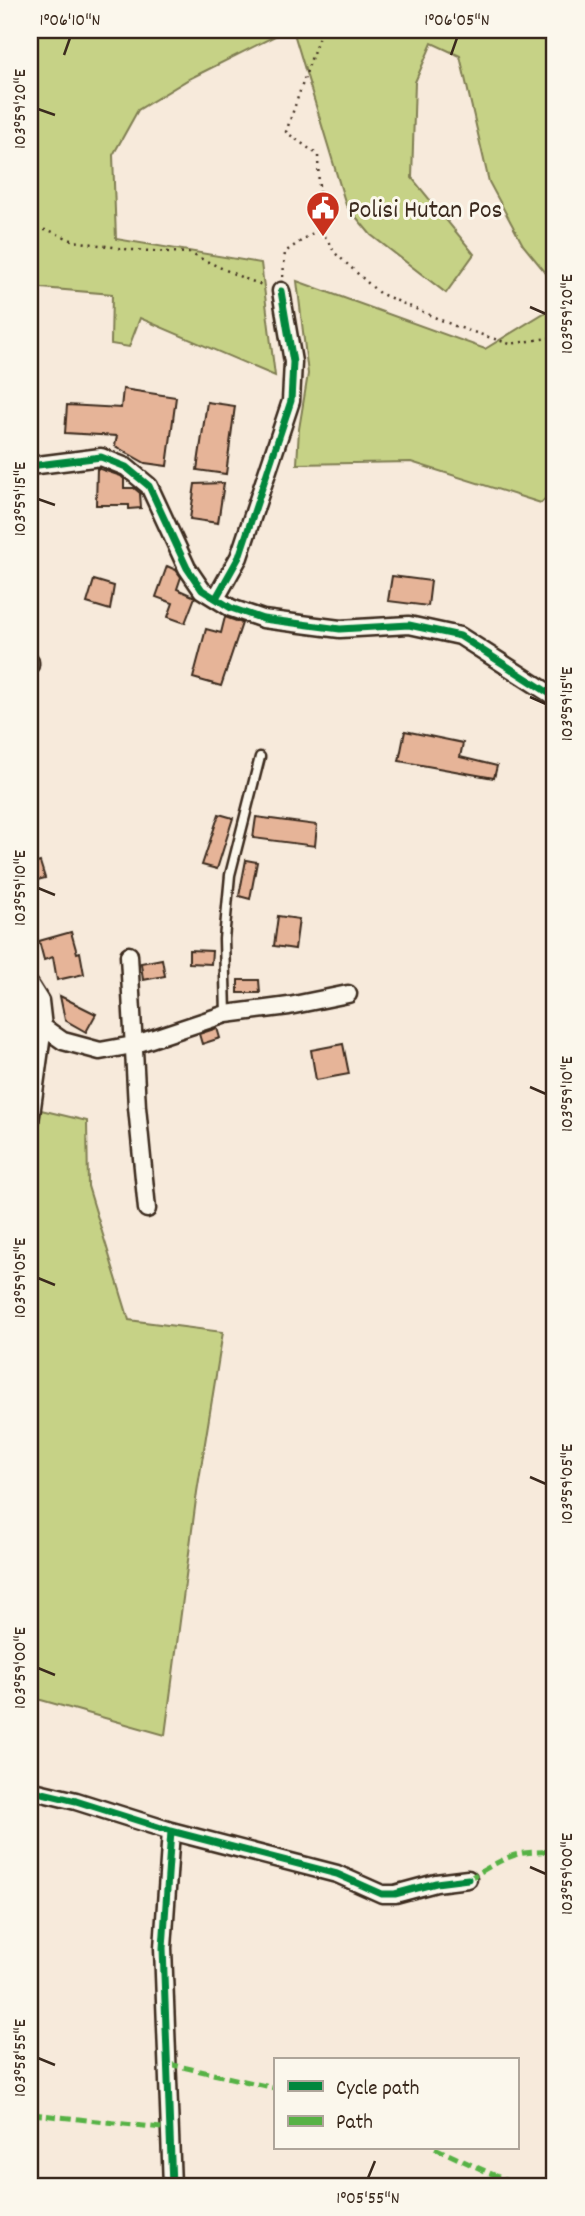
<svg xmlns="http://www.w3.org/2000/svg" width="585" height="2216" font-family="Dekko,sans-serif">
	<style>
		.green { fill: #c6d286; stroke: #807e52; stroke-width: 2 }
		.building { fill: #e6b498; stroke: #3b2a1e; stroke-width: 2 }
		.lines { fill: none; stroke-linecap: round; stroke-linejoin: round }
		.lane-casing { stroke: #3b2a1e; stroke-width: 13 }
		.street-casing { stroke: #3b2a1e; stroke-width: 21 }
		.path { stroke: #3b2a1e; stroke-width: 2.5; stroke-dasharray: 2 5; stroke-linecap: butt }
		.lane { stroke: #fbf7ec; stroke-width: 8 }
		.street { stroke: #fbf7ec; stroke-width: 16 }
		.quiet { stroke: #57b245; stroke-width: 5; stroke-dasharray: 10 5; stroke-linecap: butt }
		.cycleway-casing { stroke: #fbf7ec; stroke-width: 11 }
		.cycleway { stroke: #00873e; stroke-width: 7 }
		.ticks { fill: none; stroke: #3b2a1e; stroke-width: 2.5 }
		.labels { text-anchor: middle; stroke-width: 6; stroke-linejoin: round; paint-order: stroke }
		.poi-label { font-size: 26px; fill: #3b2a1e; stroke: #fbf7ec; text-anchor: start }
		.neatline { fill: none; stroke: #3b2a1e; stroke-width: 2.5 }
		.ticks-label { font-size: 18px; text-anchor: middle; fill: #3b2a1e }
	</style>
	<rect width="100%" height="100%" fill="#f7eadb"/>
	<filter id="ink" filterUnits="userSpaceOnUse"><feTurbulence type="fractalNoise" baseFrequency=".0143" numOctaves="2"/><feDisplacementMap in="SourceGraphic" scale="14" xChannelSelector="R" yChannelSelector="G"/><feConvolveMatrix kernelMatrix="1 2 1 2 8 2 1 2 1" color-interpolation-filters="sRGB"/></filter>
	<g filter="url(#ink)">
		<!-- green -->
		<path class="green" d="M30,30H287L189,79L138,110L113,155L116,239L261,263L275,376L140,318L129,347L111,344L112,294L30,287Z
			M293,30H555V489L541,503L411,462L297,464L299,429L308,374L297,281L485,349L547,311L555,284L523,245L489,182L460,56L432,43L415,82L412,178L474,254L446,293L371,235L346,205Z
			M41,1110L87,1121L88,1186L129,1320L223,1332L197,1492L165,1735L41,1700L30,1699V1187Z"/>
		<!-- building -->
		<path class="building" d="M123,389L176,397L167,466L145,463L115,446L117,436L65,433L67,405L121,408Z
			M207,402L235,406L226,474L197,470Z
			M97,468L121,476L124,479V488H134L140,493L141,508L129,509V505H96Z
			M224,483L218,523L190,519L195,484Z
			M167,566L176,570L181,577L177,589L195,597L185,623L168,617L173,603L156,597Z
			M392,576L431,581L428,606L388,601Z
			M94,580L114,586L110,610L87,603Z
			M225,617L242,623L221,686L193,678L206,629L221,633Z
			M405,731L463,743L460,757L497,766L494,778L399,761Z
			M219,814L233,818L217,869L202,865Z
			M256,817L317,825L315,846L253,838Z
			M246,860L257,862L250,899L239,896Z
			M40,862L45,878L30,882V865Z
			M278,916L299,919L295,949L274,946Z
			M71,932L77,953L80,952L84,974L57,980L53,957L44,960L39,941Z
			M189,950L212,951L211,964L189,963Z
			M162,959L165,976L143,980L141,963Z
			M238,980H259L260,993H238Z
			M60,996L96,1014L86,1032L65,1020Z
			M217,1028L220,1038L202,1044L199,1034Z
			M343,1044L349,1074L316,1080L311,1050Z"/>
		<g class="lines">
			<!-- lane casing -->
			<g class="lane-casing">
				<path id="lane" d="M226,1014L224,939L230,875L260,757"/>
			</g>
			<!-- street casing -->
			<g class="street-casing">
				<path id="street" d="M30,466L101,457L126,467L149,486L187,568L202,590L231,608L263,619L340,629L409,625L460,636L555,697
					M216,598L239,557L291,401L293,362L281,291
					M30,662V665
					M129,955L137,1107L147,1209
					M30,985L40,1001L43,1027L30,1122
					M43,1027L63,1041L100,1051L133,1045L226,1014L289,1006L348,994
					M30,1790L76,1801L171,1831L337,1874L382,1894H395L436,1883L468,1879
					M171,1831L163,1948L172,2186"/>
			</g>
			<!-- path -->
			<path class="path" d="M320,228L318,155L286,132L321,30
				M30,230H48L74,241L132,250L189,253L243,278L265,286
				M283,277L285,252L320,228L335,253L379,293L455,326L510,344L555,337"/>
			<!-- lane -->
			<use href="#lane" class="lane"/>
			<!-- street -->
			<use href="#street" class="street"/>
			<!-- quiet -->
			<path class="quiet" d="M468,1879C483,1871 499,1860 515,1855C529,1850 543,1854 555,1849
				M169,2064L275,2088
				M32,2114L171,2129
				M435,2148L518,2186"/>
			<!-- cycleway casing -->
			<g class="cycleway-casing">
				<path id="cycleway" d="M30,466L101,457L126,467L149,486L187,568L202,590L231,608L263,619L340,629L409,625L460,636L555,697
					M216,598L239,557L291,401L293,362L281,291
					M30,1790L76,1801L171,1831L337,1874L382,1894H395L436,1883L468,1879
					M171,1831L163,1948L172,2186"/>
			</g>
			<!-- cycleway -->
			<use href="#cycleway" class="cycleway"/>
		</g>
	</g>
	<!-- ticks -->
	<path class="ticks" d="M64,55L70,38M451,55L457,38M38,109L55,115M530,307L546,314M38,499L55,505M530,697L546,704M38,888L55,895M530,1087L546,1094M38,1278L55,1285M530,1477L546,1484M38,1668L55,1675M530,1867L546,1874M38,2058L55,2065M368,2178L375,2161"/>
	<!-- icons -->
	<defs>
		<g id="civic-pin" transform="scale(1.75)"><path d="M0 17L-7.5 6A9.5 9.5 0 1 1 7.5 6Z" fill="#c8321e" stroke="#fbf7ec"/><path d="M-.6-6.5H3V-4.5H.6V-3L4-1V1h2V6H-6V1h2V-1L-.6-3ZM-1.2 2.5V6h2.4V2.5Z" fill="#fff"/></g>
	</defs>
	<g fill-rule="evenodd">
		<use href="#civic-pin" x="323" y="208"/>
	</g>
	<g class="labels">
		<!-- poi labels -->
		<g class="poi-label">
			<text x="348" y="217">Polisi Hutan Pos</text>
		</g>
	</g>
	<!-- margin -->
	<rect width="585" height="2216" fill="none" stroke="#fbf7ec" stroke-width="77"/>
	<!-- legend -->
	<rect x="274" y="2058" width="245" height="91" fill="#fbf7ec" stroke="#aea59a" stroke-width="2"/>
	<rect x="288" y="2081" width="35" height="10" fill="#00873e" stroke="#aea59a" stroke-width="2"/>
	<text x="336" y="2094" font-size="21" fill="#3b2a1e">Cycle path</text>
	<rect x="288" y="2116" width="35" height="10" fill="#57b245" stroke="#aea59a" stroke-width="2"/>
	<text x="336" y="2128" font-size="21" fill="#3b2a1e">Path</text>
	<rect x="38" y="38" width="508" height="2140" class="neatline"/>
	<g class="ticks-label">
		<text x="70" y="25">1°06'10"N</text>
		<text x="457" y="25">1°06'05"N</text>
		<text transform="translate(19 109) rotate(-90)" y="6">103°59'20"E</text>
		<text transform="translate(566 314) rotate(-90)" y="6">103°59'20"E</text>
		<text transform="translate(19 499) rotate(-90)" y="6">103°59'15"E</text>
		<text transform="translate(566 704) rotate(-90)" y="6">103°59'15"E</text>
		<text transform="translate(19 888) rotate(-90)" y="6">103°59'10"E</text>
		<text transform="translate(566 1094) rotate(-90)" y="6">103°59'10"E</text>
		<text transform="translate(19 1278) rotate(-90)" y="6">103°59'05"E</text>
		<text transform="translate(566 1484) rotate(-90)" y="6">103°59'05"E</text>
		<text transform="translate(19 1668) rotate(-90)" y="6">103°59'00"E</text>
		<text transform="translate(566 1874) rotate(-90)" y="6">103°59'00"E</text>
		<text transform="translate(19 2058) rotate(-90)" y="6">103°58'55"E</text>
		<text x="368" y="2203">1°05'55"N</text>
	</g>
</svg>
